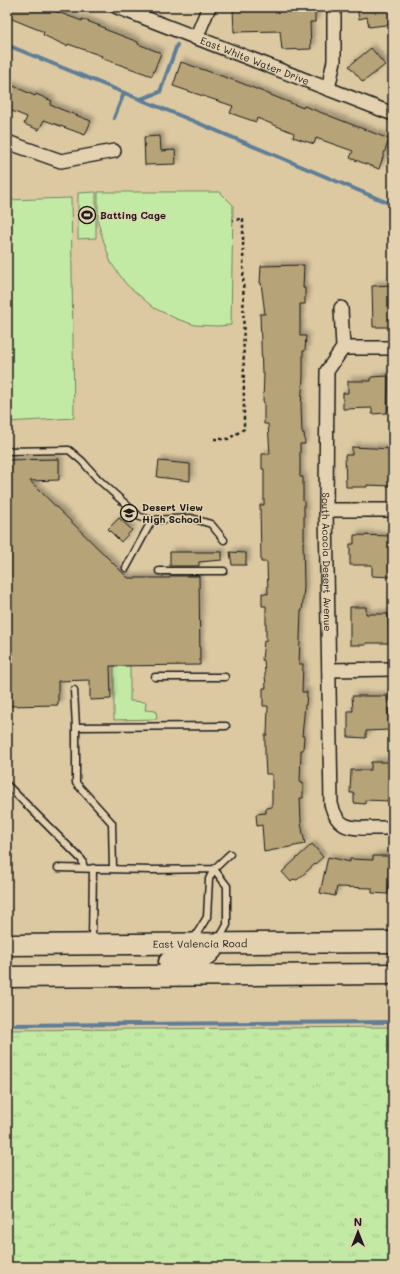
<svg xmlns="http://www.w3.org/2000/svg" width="400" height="1274" font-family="Mali,sans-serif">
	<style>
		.park { fill: url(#park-tufts); stroke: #708360 }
		.garden { fill: #c3eaa5; stroke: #708360 }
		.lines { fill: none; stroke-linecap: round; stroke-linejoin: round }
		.stream { stroke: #5f7e96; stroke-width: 4 }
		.building { fill: #b7a378; stroke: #1c1c1c; filter: url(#shadow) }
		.service-casing { stroke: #1c1c1c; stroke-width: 9 }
		.minor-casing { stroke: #1c1c1c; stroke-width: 16 }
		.primary-casing { stroke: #1c1c1c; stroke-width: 23 }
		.path { stroke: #1c1c1c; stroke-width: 2.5; stroke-dasharray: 3 3; stroke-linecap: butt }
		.service { stroke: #e3d1af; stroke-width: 6 }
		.minor { stroke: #e3d1af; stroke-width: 13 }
		.primary { stroke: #e3d1af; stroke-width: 20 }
		.labels { text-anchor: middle; stroke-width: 3; stroke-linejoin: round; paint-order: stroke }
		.street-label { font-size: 10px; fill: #1c1c1c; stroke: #e3d1af }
		.poi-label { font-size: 10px; font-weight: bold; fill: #1c1c1c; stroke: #e3d1af; text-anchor: start }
	</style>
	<defs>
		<pattern id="park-tufts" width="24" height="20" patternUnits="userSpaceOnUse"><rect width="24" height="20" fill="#c3eaa5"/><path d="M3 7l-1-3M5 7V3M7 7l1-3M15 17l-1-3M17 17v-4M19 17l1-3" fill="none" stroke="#a7c88d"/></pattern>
		<filter id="shadow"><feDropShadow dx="3.5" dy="-3.5" stdDeviation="2" flood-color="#0004"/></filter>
	</defs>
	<rect width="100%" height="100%" fill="#dcc9a2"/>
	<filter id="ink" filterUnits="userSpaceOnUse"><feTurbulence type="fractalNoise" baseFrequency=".025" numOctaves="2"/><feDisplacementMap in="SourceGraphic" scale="8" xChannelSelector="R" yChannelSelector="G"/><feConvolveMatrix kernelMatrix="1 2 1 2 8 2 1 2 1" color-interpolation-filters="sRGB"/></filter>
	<g filter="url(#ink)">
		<!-- park -->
		<path class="park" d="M393,1027V1267H7V1030Z"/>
		<!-- garden -->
		<path class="garden" d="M96,192V238L78,239V193Z
			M98,192H220L233,205L231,325L217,326L195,325L177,319L154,308L126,284L111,263L101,233L98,221Z
			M71,198L74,418L7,422V200Z
			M114,666H130V701L146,702L145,710L156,711L157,719L114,720Z"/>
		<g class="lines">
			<!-- stream -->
			<path class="stream" d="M7,45L198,123L393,205
				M141,99L160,92L177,45
				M114,118L124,93
				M7,1025L393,1022"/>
		</g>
		<!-- building -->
		<path class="building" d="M7,7H44L82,21V19L105,28L104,29L138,42V44L161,53L152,76L101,58L102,56L68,44L67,46L43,35L44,32L7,17Z
			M273,7H310V8H315V22H310L311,49L282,50L280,31L234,32L233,8Z
			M357,7H393V24L369,27L367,17L359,19Z
			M371,48L385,65L363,82L349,66Z
			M181,62L236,81L303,108L304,106L330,116L389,139L379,169L350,158L353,151L316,138L314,144L293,137L294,133L257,118L256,122L230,113L233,106L173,86Z
			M7,83L35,96L36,94L52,101L50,105L91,121L85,135L44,120L39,130L24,124L27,117L7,109Z
			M160,136L161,151L175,150L176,164L145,165L144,137Z
			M304,265L303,288H305V304H300V336H306L305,351H303V377L301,406L302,433H304L305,444H300V477H303V501H304V542H303L304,587L302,611H301L299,664H303L302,692H307L306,705H305L302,736H304L303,750H301L300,783H303V798H300L301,823L305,844L264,852L262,825L257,826L256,814L266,813V808L272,807V774H266L265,757V735H267L268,706H263V688H266L264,660H262L264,641H266V606H262V593L268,594L267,562H261L260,505H264V469H262V454H270L268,424H264V402H263L264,373H262L260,314H265L261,283H260L261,266Z
			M393,285L392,327H373L372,286Z
			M388,376L387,413L372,414V408L343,409V393H348V381H371V377Z
			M352,447L392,449V486L367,485V487H346L345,455H352Z
			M59,459V480L30,481L128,578H170V576H199L200,665L110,666L111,699L90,700V680L58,681V705L7,706V460Z
			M159,461L190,464V481L157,477Z
			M119,518L132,530L121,542L108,529Z
			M354,535L393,536L392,577L372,576V565H350V544H354Z
			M170,552H222V560L199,562V566H170Z
			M230,552L246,553V565H232Z
			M350,607H366V614H388L389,643H366V645H350Z
			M352,696H387L389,730L366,731V738L348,737V711H353Z
			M371,762H390V801L365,800V804L354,803V793H350L351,770H371Z
			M312,844L323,857L297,880L294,879L291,882L282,872Z
			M373,856H389L388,894L372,893V888L337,887L335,896L320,893L328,857L350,862V859L373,860Z"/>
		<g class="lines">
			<!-- service casing -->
			<g class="service-casing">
				<path id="service" d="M7,451L69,450L82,461L98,479L140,517L152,520L191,518L211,524L224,540
					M126,568L152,520
					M159,571H224
					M155,677H225
					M74,690L76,727
					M7,785L82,860L84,868
					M58,868L151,870L214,869L230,854
					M113,869L112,823L76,783V727L226,726
					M193,940L207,917L209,879L214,869L227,886V925L219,939
					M92,941L93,868"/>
			</g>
			<!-- minor casing -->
			<g class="minor-casing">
				<g id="minor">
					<path id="s1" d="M117,7L393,114"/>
					<path d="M196,38L209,7"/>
					<path d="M328,89L334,61V7"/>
					<path d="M7,142L61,161L114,151"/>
					<path id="s2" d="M341,308L343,348L327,371L326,510L331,804C337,826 347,829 368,828C376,828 385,828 393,828"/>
					<path d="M343,348H393"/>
					<path d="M326,510H393"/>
					<path d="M329,670L393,669"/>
				</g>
			</g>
			<!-- primary casing -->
			<g class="primary-casing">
				<g id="primary">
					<path id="s3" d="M7,945L393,942"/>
					<path d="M169,962C190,962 204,964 216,944"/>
					<path d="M7,977L393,974"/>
				</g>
			</g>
			<!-- path -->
			<path class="path" d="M214,439H228L244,429L243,219L233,220"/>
			<!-- service -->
			<use href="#service" class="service"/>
			<!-- minor -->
			<use href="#minor" class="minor"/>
			<!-- primary -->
			<use href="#primary" class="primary"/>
		</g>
	</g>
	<!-- icons -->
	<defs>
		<g id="stadium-ring" transform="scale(0.9)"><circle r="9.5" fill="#e3d1af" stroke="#1c1c1c" stroke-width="1.5"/><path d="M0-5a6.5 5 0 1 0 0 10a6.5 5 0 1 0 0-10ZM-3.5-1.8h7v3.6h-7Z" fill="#1c1c1c"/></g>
		<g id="school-ring" transform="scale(0.9)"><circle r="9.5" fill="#e3d1af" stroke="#1c1c1c" stroke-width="1.5"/><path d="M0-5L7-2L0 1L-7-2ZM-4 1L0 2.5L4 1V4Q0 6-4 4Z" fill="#1c1c1c"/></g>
	</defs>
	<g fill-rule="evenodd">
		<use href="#stadium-ring" x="87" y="215"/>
		<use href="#school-ring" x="129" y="513"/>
	</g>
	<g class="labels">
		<!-- street labels -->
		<g class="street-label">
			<text dy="4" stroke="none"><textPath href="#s1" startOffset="148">East White Water Drive</textPath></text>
			<text dy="4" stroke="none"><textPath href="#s2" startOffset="259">South Acacia Desert Avenue</textPath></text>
			<text dy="4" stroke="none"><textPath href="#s3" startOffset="193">East Valencia Road</textPath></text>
		</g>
		<!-- poi labels -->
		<g class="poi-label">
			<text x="100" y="219">Batting Cage</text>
			<text x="142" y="511">Desert View<tspan x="142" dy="12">High School</tspan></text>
		</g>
	</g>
	<!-- margin -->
	<rect width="400" height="1274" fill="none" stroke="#e3d1af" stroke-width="24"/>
	<rect x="12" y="12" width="376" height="1250" fill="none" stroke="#1c1c1c" stroke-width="1.5" filter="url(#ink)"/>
	<!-- north arrow -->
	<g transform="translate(358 1232)" stroke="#e3d1af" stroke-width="3" paint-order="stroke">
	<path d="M0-3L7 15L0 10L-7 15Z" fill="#1c1c1c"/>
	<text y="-6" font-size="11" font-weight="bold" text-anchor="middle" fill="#1c1c1c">N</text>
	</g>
</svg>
